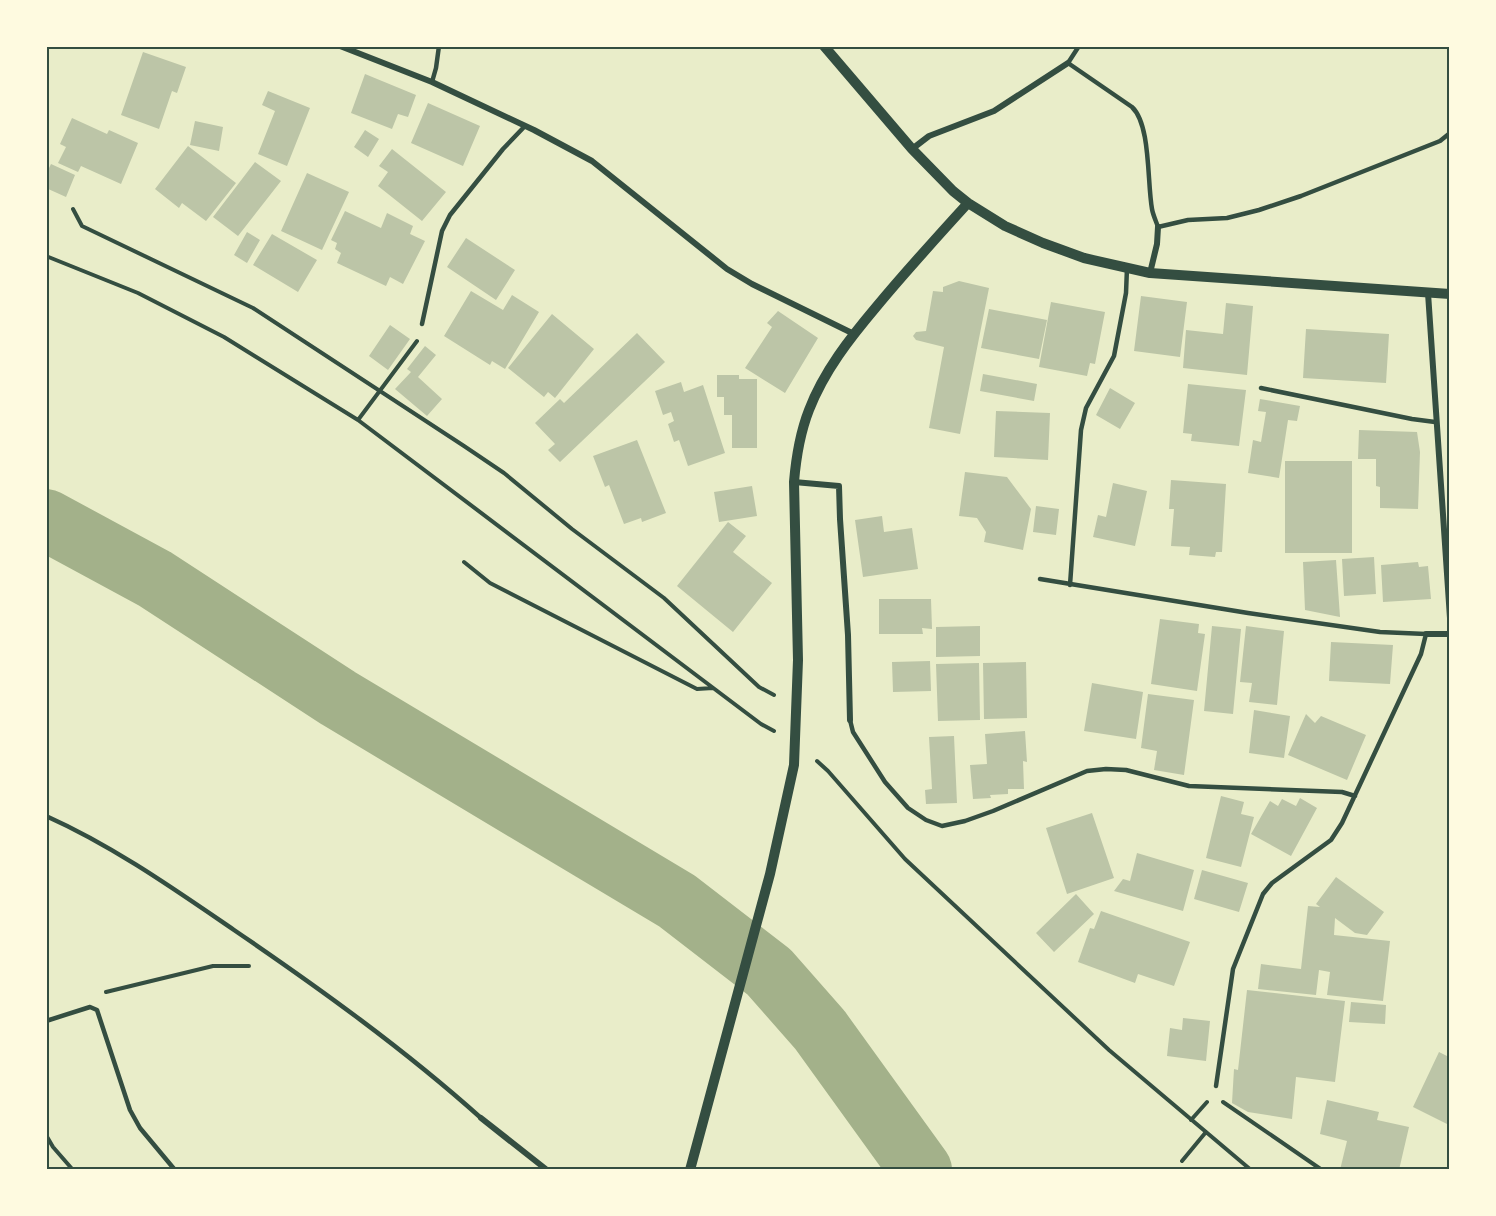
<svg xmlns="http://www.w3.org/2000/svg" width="1496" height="1216" font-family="Manrope,sans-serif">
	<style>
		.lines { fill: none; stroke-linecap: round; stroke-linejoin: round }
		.river { stroke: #a3b18a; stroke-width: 62 }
		.building { fill: #bcc5a7 }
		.path { stroke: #344e41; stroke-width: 4 }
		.service { stroke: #344e41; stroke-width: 4.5 }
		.minor { stroke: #344e41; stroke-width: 6 }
		.tertiary { stroke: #344e41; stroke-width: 10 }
		.neatline { fill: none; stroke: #344e41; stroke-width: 2 }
	</style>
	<rect width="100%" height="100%" fill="#e9edc9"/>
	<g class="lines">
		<!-- river -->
		<path class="river" d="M46,520L155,579L338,698L677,901L769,972L820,1030L921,1170"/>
	</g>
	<!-- building -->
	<path class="building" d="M143,52L186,67L177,93L172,91L159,129L121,115Z
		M365,74L416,95L408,117L398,114L392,129L351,113Z
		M268,91L310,108L287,166L258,154L275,111L262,105Z
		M428,103L480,126L463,166L411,143Z
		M72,118L107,134L109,130L138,143L121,184L81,166L78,172L58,163L66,147L60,144Z
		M195,121L223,127L219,151L190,145Z
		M365,130L379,139L368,157L354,147Z
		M188,146L236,183L206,221L182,203L179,208L155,189Z
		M392,149L446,192L422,221L378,186L388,172L379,166Z
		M255,162L281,181L238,236L213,217Z
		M51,164L75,175L66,197L46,188V174Z
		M307,173L349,192L322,250L281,231Z
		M345,211L381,228L387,213L413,226L410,234L425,241L403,284L390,277L386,286L337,263L341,253L335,249L337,243L331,240Z
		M247,232L260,240L247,263L234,255Z
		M272,234L317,260L298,292L253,265Z
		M466,238L515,270L496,300L447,267Z
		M959,281L989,288L960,434L929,428L944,347L916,340L913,336L916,332L926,331L933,291L943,292V287Z
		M471,291L503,310L512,295L539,312L505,369L492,361L490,365L444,336Z
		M1141,296L1187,302L1180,357L1134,351Z
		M1051,302L1105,312L1095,364L1090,363L1087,376L1039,367Z
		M1226,303L1253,306L1247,375L1183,368L1186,330L1223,334Z
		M989,309L1047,320L1039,359L981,348Z
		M778,311L818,338L785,393L745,368L772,327L767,323Z
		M552,314L594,349L555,398L548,392L544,397L508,368Z
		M390,325L410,339L388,370L369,356Z
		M1306,329L1389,334L1386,383L1303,378Z
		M637,333L665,362L560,462L548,450L555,444L535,423L560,399L564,403Z
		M425,346L436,355L418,377L442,399L427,416L395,389L411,372L407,369Z
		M983,374L1037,384L1034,401L980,391Z
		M717,375H739V379H757V448H732V415H724V397H717Z
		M681,382L684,392L703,385L725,453L688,466L679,440L674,442L668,424L674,421L671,412L663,415L655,391Z
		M1188,384L1246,390L1239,446L1191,441L1192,434L1183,433Z
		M1110,388L1135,403L1120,429L1096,415Z
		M1260,399L1300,406L1297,421L1288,420L1279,478L1248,473L1253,440L1261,442L1266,412L1258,411Z
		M996,411L1050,413L1048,460L994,457Z
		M1359,430L1417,432L1420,452L1418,509L1380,508V487L1376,486V459H1358Z
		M637,440L666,513L642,522L641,518L624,524L609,485L605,487L593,456Z
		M1285,461H1352V553H1285Z
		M965,472L1007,477L1031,509L1023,550L984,542L986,532L977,518L959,516Z
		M1171,480L1226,484L1222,552H1216L1215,557L1189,555L1190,547L1171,546L1174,509H1169Z
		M1113,483L1147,491L1135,546L1093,537L1098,515L1106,517Z
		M752,486L757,516L719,522L714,492Z
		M1036,506L1059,509L1056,535L1033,532Z
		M882,516L884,532L912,528L918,569L863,577L855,520Z
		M728,522L746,536L733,552L772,583L733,632L677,586Z
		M1374,557L1376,594L1344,596L1342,559Z
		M1336,560L1340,617L1305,610L1303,562Z
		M1418,562L1419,567L1428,566L1431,599L1383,602L1381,565Z
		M879,599H931L932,629L922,628L923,634H879Z
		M1160,619L1199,624L1198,633L1205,634L1197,691L1151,684Z
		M980,626V656L936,657V627Z
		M1212,626L1241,629L1233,714L1204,711Z
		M1246,626L1284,631L1277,705L1249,702L1252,683L1240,682Z
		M1331,642L1393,645L1390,684L1329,681Z
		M930,661L931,691L893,692L892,662Z
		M1026,662L1027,718L984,719L983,663Z
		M979,663L980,720L938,721L936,664Z
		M1092,683L1143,692L1136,739L1084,731Z
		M1148,694L1194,700L1184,775L1154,770L1157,751L1141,748Z
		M1254,710L1290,716L1284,758L1249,753Z
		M1306,714L1315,723L1321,716L1366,735L1347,780L1288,755Z
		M1025,731L1027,762L1023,761L1024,789H1008V794L990,795L991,798L973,799L970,765L987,764L985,734Z
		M954,736L957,803L926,804L925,790L932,789L929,737Z
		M1221,796L1244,802L1241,814L1254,817L1241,867L1206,858Z
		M1300,798L1317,808L1291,856L1251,834L1270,801L1278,806L1282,799L1296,806Z
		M1092,813L1114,878L1067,894L1046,828Z
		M1137,853L1194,870L1183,911L1114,891L1123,879L1130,881Z
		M1202,870L1248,883L1239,912L1194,899Z
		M1336,877L1384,912L1367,935L1355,933L1335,918L1334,935L1390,941L1383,1001L1327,995L1330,972L1319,970L1316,995L1258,989L1261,964L1301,969L1308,906L1320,907L1316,904Z
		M1076,894L1094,914L1054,952L1036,933Z
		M1101,911L1190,942L1174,986L1138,974L1135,983L1078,962L1090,928L1094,929Z
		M1247,990L1345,1001L1335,1082L1296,1077L1292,1119L1248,1112L1232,1103L1234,1069L1238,1070Z
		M1351,1002L1386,1005L1385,1024L1349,1022Z
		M1183,1018L1210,1021L1206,1061L1167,1056L1170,1028L1182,1030Z
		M1439,1052L1449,1057V1125L1413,1107Z
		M1327,1100L1379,1112L1377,1120L1409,1127L1399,1170H1340L1347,1141L1320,1134Z"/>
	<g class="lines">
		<!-- path -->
		<path class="path" d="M73,209L82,226L253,308L464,446L504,473L572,529L664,598L759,687L774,695
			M46,256L138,293L224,337L358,420L761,724L774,731
			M358,420L417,341
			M464,562L490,583L697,689L713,688
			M817,761L828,771L905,859L1109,1050L1251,1170
			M106,992L213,966H249
			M1223,1102L1322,1170
			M1191,1120L1207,1102
			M46,1135L53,1147L73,1170
			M1182,1161L1206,1132"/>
		<!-- service -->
		<path class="service" d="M1079,46L1068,63L1132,107C1151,125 1147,182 1152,209C1153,215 1156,221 1158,227L1188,220L1227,218L1259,210L1301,196L1440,141L1450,133
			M432,82L436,68L439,46
			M422,324L442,231L450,215L503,149L525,126
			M1261,388L1412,419L1435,422
			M1040,579L1248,613L1380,632L1426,634L1421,654L1342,823L1331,840L1272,883L1263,894L1233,969L1216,1086
			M1070,585L1081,430L1086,408L1114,356L1126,293L1127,268
			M850,720L853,732L885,782L908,808L926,820L942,826L965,821L993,811L1087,771L1106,769L1126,770L1189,786L1342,792L1355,796
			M46,816C113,846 174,889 234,930C319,988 404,1049 481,1118
			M46,1021L90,1007L97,1010L130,1110L140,1128L175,1170"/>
		<!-- minor -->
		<path class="minor" d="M340,46L432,82L534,130L592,161L727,269L752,284L854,334
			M912,149L929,136L994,111L1068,63
			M1150,273L1157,244L1158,227
			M1428,293L1450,618
			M794,482L839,486L840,519L848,635L850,720
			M1426,634H1450
			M481,1118L547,1170"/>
		<!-- tertiary -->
		<path class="tertiary" d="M824,46L912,149L953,191L968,203L1005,226L1043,243L1084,258L1150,273L1450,294
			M690,1170L770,874L794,765L798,660L794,482C796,458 800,433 809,410C824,371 850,338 877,306C906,271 937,237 968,203"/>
	</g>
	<!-- border -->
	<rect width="1496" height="1216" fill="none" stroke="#fefae0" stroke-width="96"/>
	<rect x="48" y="48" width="1400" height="1120" class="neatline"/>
</svg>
